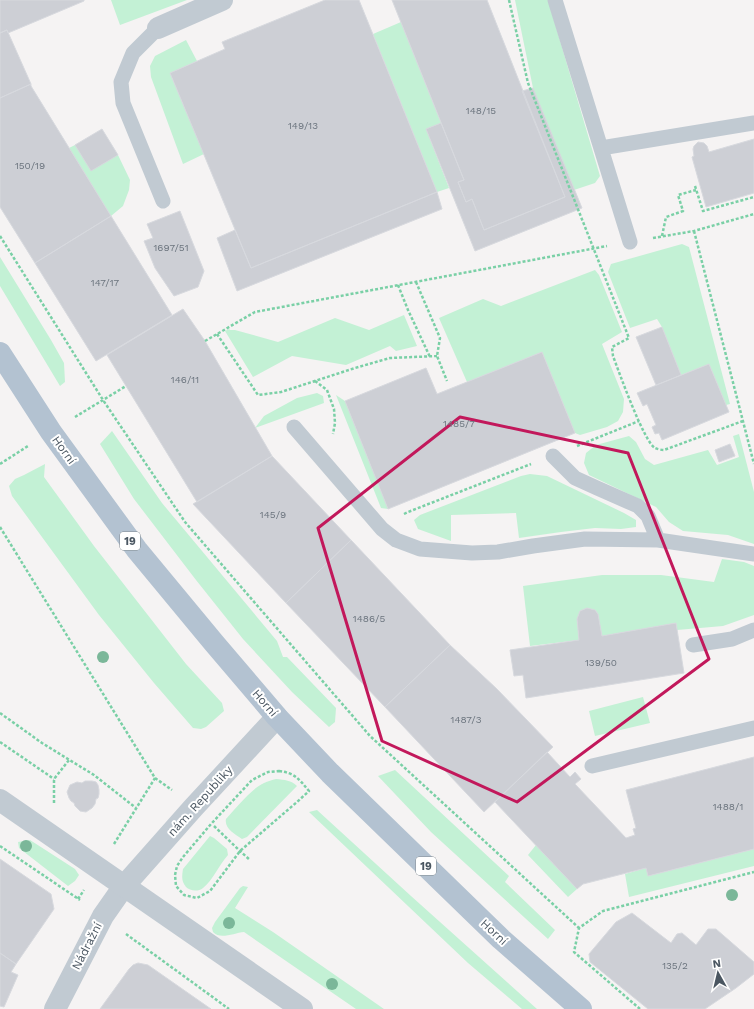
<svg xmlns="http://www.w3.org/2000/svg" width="754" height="1009" font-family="'Work Sans',sans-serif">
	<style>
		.green { fill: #c3f1d5 }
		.building { fill: #cdcfd5; stroke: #d7d9de }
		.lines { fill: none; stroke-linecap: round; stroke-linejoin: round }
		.path { stroke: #7ad0a6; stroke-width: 2.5; stroke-dasharray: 3 2; stroke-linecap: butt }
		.service { stroke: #c1cad2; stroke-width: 15 }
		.pedestrian { stroke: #c1cad2; stroke-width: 22 }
		.minor { stroke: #c1cad2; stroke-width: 22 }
		.primary { stroke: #b3c2d1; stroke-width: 22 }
		.tree { fill: #7bb799 }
		.marked { fill: none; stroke: #c2185b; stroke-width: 3; stroke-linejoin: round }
		.labels { text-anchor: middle; stroke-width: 4; stroke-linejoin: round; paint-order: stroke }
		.number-label { font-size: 10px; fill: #6b747e }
		.shield { fill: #fff; stroke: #808990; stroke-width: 1 }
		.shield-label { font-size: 11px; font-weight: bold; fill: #4a5661 }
		.street-label { font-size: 12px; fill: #4a5661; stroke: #fff }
	</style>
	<rect width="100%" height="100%" fill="#f5f3f3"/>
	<!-- green -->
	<path class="green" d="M111,0H187L120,25Z
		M515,0H548L600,176L595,183L574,190L533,88Z
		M401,22L441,123L426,129L449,188L437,192L373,34Z
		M186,40L197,61L170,73L204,154L183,164L151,77L150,66L155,56Z
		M75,145L118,155L130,180L129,190L123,206L111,216L69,148Z
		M682,244L689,247L730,404L726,405L709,364L681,375L662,327L657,319L630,328L608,272L611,264Z
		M0,257L51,340L64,363L65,382L60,386L0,286Z
		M595,270L599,275L622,332L602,344L624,399L623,412L618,421L607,427L580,435L575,433L542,352L467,382L439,318L483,299L501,306Z
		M404,315L417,346L396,351L390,346L346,365L292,356L253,377L225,331L229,329L230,330H235L278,342L335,318L369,330Z
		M317,393L323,396L324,403L255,428L264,416L297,398Z
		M336,395L345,401L388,509L381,508Z
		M112,431L162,503L277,641L283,657H287L336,708L335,722L329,727L292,692L243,639L196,580L134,499L100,444Z
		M739,434L754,492V544L728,535L683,531L669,522L656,507L589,475L584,463L586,453L596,445L629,436L636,442L645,459L654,465L708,450L717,465L739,457L733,436Z
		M45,464L44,477L94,546L186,664L222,703L224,711L206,727L201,729L193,728L154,683L99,615L12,496L9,486L15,479L24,475Z
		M530,474L547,476L624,513L636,520V527L621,529L595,528L561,532L519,538L516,513L451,515V541L418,529L414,520L420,515L521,476Z
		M722,559L744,562L754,566V615L723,626L677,630L676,623L602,636L598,614L595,610L587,608L580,611L577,619L579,640L530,646L523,586L602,575H661L714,582Z
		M643,697L650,723L595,736L589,711Z
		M395,770L509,876L505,882L555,930L548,939L431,832L378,776Z
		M276,779C285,780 291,780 297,786L247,837L242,839C235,834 224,828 226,819C235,809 252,788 264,783C268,781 272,780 276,779Z
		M317,810L411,896L537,1009H522L468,963L309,812Z
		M210,836L214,838L227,849L228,855C219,865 213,880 203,888C198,892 190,891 186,887C181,881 182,876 183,869Z
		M30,840L75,869L79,875L75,881L68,886L19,848L18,842Z
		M536,845L577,889L568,897L528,855Z
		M754,849V866L629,897L625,874L646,868L648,876Z
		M243,886L248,887L235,908L273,932L384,1009H356L244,932C234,933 220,940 213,932L212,928L215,922L240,888Z"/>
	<!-- building -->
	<path class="building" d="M0,0H84V1L8,33L7,30L0,33Z
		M325,0H359L437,192L251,268L170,73L225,49L222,42Z
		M392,0H487L565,197L484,230L472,199L466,202L458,182L464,180Z
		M7,30L31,84L0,98V33Z
		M31,84V86L111,216L35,263L0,207V98Z
		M533,88L582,208L475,251L426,129L441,123L464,180L458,182L466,202L472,199L484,230L565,197L522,91Z
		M102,129L118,155L91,171L75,145Z
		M754,139V193L706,207L692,157L694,156L693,149L694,146L698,142L704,143L707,146L709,152Z
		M437,192L442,209L237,291L217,238L235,230L251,268Z
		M180,211L204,271L198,287L174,296L155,268L144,241L153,238L147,224Z
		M111,216L172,315L96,361L35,263Z
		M183,309L205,341L272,456L197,502L107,355Z
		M662,327L681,375L656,385L636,337Z
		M542,352L575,433L388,509L345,401L426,368L437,394Z
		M709,364L729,412L662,440L659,433L655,434L652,427L656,425L647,404L643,406L637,393Z
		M730,444L735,456L719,462L715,450Z
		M272,456L351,540L286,603L193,504Z
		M351,540L450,645L385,707L286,603Z
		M587,608L595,610L598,614L602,636L676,623L684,673L526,698L523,675L514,676L510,650L579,640L577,619L580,611Z
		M450,645L497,689L553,747L484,812L385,707Z
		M547,752L570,777L575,772L581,779L575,784L626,838L635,835L633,829L636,828L626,790L754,757V849L648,876L646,868L583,884L577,889L495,802Z
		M85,781H92L96,782L98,785L99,790V794L98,798L96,799L95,804L92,808L86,812L80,811L75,806L74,803L71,801L69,798L67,792L70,785L77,782L82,783Z
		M0,859L51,894L54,909L16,964L0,953Z
		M632,913L671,943L677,934L682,933L696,945L708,929H716L754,962V974L736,988L705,1009H648L590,962L589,954L616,922Z
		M0,953L16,964L11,972L18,975L4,1007L0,1006Z
		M138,963L148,965L211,1009H100L129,969L133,965Z"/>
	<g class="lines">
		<!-- path -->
		<path class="path" d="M509,0L528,83L629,338L612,347L613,356C619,372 644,442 655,448C657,449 661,450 664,450L743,421
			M695,186L703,211L754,197
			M694,231L754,464
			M0,236L103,400L185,522L370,736L579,928
			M662,236L666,217L683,211L678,195L696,190
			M653,238L694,231L754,214
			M416,282L440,338L437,356L447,381
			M398,285L408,310L430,357
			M217,334L258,395L281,392L355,368L390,358L437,356
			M205,341L255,312L607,246
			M315,381L327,390L334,409L335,423L333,434
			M75,417L126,386
			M577,446L639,421
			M0,464L28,446
			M404,514L408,512L531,464
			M0,527L155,778L172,790
			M0,713L42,743L94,775L136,808
			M0,742L54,779
			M279,771C295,773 299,779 309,791L297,802L240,851L210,891L197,898L184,895L176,886L175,875L177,866L183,857L211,824L252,780L268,772Z
			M54,803V779L69,760
			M214,826L240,851L250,860
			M114,844L155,778
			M0,846L80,900
			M78,899L84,890
			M126,934L229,1009
			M640,1009L574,952L579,928L603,911L754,872"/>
		<!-- service -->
		<path class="service" d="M555,0L630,242
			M158,28L133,53L121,82L123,103L163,201
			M601,148L754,123
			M294,427L382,529L396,540L420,549L472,553L498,552L533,546L585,539L658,540L754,554
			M553,456L575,478L597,488L638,506L648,516L658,540
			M693,645L732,639L754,630
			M592,766L754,728"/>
		<!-- pedestrian -->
		<path class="pedestrian" d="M55,1009L103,916L124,886"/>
		<!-- minor -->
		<path class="minor" d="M158,28L222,0
			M0,800L302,1009
			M124,886L193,808L277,717"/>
		<!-- primary -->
		<path class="primary" d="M0,353L51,432L137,550L214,643L277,717L330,773L501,939L581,1009"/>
	</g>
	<!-- trees -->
	<g class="tree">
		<circle cx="103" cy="657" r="6"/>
		<circle cx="26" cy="846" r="6"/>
		<circle cx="732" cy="895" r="6"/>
		<circle cx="229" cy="923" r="6"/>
		<circle cx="332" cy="984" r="6"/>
	</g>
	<!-- marked area -->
	<path class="marked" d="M460,417L628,453L709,659L517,802L382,741L318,528Z"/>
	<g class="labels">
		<!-- number labels -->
		<g class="number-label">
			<text x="481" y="114">148/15</text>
			<text x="303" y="129">149/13</text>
			<text x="30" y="169">150/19</text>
			<text x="171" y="251">1697/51</text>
			<text x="105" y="286">147/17</text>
			<text x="185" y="383">146/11</text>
			<text x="459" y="427">1485/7</text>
			<text x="273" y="518">145/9</text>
			<text x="369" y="622">1486/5</text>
			<text x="601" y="666">139/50</text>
			<text x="466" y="723">1487/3</text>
			<text x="728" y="810">1488/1</text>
			<text x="675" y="969">135/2</text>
		</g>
		<!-- shield labels -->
		<g class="shield">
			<rect x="120" y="532" width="20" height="18" rx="3"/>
			<rect x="416" y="857" width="20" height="18" rx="3"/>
		</g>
		<g class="shield-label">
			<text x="130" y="545">19</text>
			<text x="426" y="870">19</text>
		</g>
		<!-- street labels -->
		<g class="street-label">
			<text transform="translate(64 450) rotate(54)" y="4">Horní</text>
			<text transform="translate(265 703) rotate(49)" y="4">Horní</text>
			<text transform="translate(200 801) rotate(-48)" y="4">nám. Republiky</text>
			<text transform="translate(494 932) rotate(43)" y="4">Horní</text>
			<text transform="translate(87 946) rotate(-63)" y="4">Nádražní</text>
		</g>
	</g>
	<!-- north arrow -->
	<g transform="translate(718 973) rotate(352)" stroke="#ffffff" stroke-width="3" paint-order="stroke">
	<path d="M0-3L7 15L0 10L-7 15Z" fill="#4a5661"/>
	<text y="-6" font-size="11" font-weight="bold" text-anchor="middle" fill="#4a5661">N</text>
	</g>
</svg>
